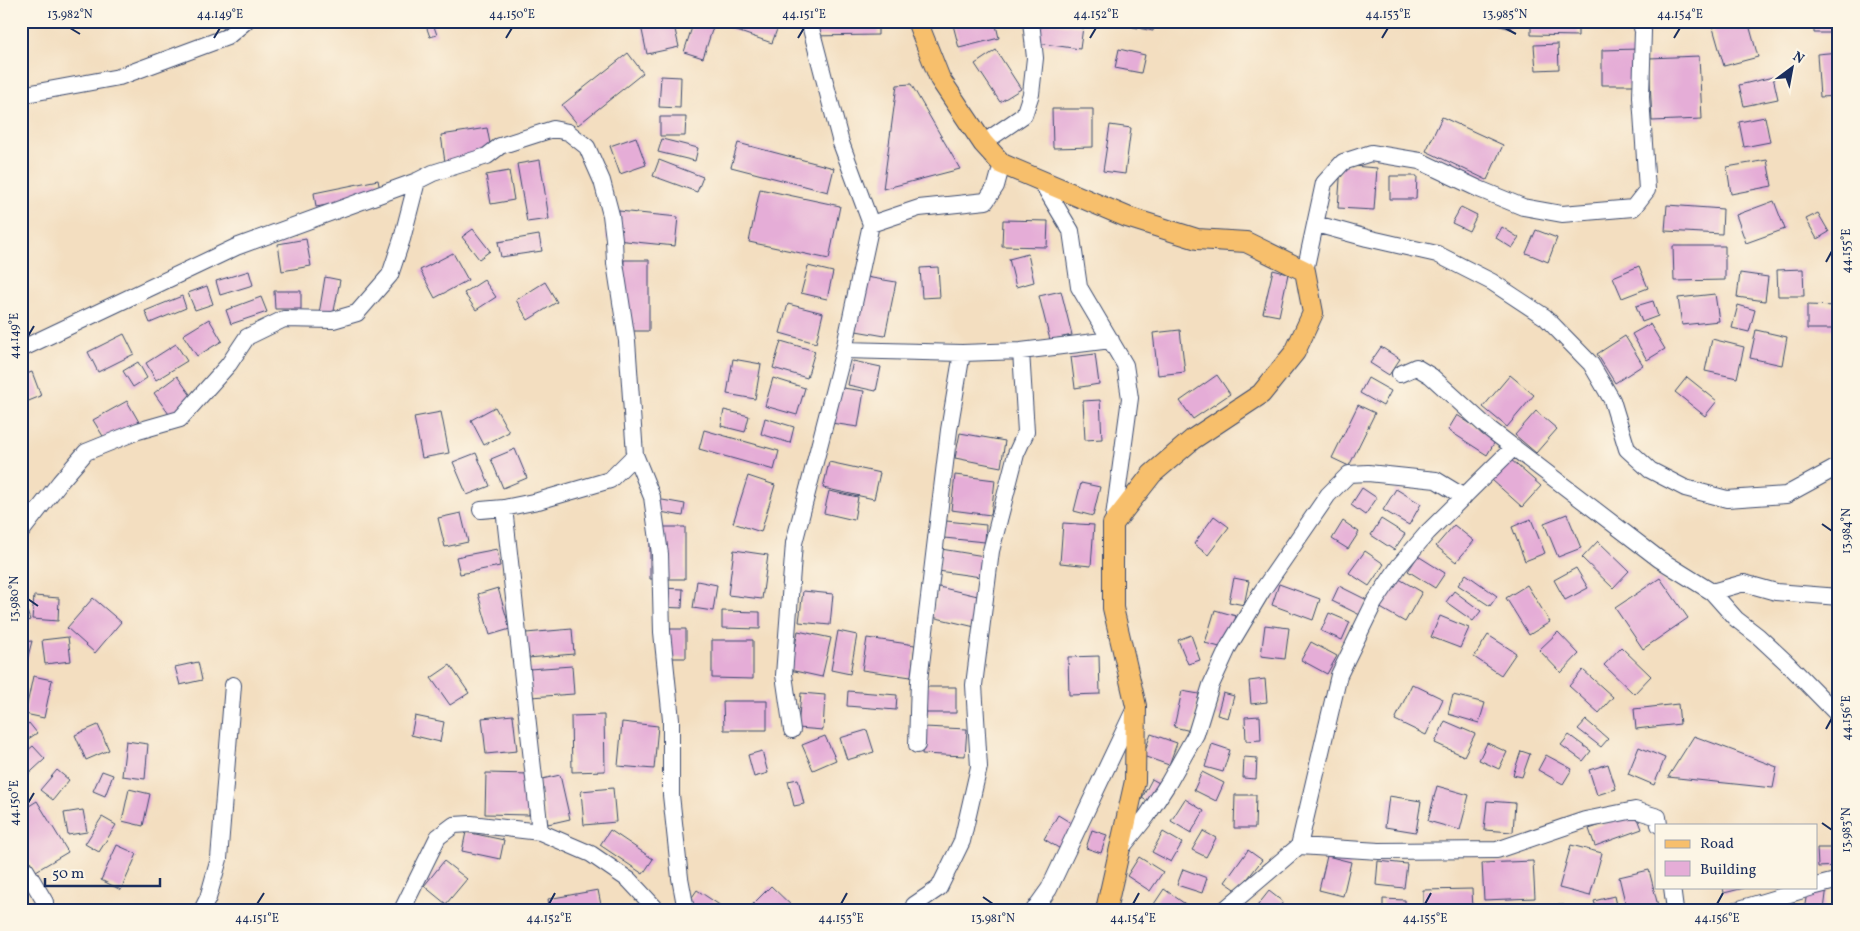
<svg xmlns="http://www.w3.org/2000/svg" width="1860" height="931" font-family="Vollkorn,serif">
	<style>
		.building { fill: #e5add7 }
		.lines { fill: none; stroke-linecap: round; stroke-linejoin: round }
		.minor-casing { stroke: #3b496d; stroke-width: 18 }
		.major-casing { stroke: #3b496d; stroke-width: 22 }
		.minor { stroke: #fff; stroke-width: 16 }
		.major { stroke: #f7bf6c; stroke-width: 20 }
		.ticks { fill: none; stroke: #1b2f5e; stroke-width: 2 }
		.neatline { fill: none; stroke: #1b2f5e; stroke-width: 2 }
		.ticks-label { font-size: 12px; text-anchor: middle; fill: #1b2f5e }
	</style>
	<rect width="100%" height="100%" fill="#fcf5e5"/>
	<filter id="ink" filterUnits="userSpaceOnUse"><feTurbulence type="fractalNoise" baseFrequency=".02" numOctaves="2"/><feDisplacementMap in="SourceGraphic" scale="10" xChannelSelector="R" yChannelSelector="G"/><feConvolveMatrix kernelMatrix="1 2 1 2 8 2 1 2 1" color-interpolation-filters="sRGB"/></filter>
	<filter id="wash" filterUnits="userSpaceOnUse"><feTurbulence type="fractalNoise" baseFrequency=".0096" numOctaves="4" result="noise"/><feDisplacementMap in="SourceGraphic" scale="20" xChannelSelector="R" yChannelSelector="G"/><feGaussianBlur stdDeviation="1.12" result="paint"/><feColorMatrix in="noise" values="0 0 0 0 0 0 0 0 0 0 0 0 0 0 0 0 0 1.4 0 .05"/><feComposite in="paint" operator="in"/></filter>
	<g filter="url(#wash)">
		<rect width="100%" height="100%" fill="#f3dec0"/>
		<g id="blocks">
			<!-- building -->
			<path class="building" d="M432,21L437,35L430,37L425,23Z
				M640,21H673L679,47L647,54Z
				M694,21H715L703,58L684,52Z
				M731,21H780L772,43L728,28Z
				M808,21H878V35L808,36Z
				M952,21H995L999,38L959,48Z
				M1134,21H1155L1153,31L1133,27Z
				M1489,21H1513L1511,29L1489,23Z
				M1531,21H1578V36L1531,35Z
				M1711,21H1748L1758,57L1724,66Z
				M1814,21H1837V33H1814Z
				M1040,22L1083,27L1080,49L1037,43Z
				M1558,44L1559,69L1536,70L1534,45Z
				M1119,49L1145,55L1141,73L1115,68Z
				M1639,49V85H1602V50Z
				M996,50L1021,89L1000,102L975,64Z
				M1839,52V96L1820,97L1817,54Z
				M628,53L643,73L578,125L562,105Z
				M1699,56L1702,119L1652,121L1649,58Z
				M661,76L681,77L680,108L659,107Z
				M1773,77L1778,99L1744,106L1739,85Z
				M911,84L960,169L883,189L897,85Z
				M1052,109H1093V147L1053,148Z
				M660,117H686L685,136H660Z
				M1442,117L1503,145L1487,180L1426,151Z
				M1765,117L1770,142L1744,147L1739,122Z
				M1110,125L1131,128L1125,174L1103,171Z
				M487,128L492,154L445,162L441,135Z
				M636,137L646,165L620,174L610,146Z
				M662,139L698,148L695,161L658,152Z
				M738,143L834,168L828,192L731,167Z
				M540,160L549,219L527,222L517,164Z
				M659,160L703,177L697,192L653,176Z
				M1767,160L1772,186L1731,194L1727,167Z
				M1341,165L1377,168L1374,210L1338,208Z
				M509,171L514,200L491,204L486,175Z
				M1390,176H1417L1416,199H1390Z
				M378,180L381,195L316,207L314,193Z
				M760,189L840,206L829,259L749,242Z
				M1774,201L1785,229L1746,243L1736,215Z
				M1667,205L1723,209L1722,234L1665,231Z
				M1461,207L1477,215L1469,231L1452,223Z
				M609,210L678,217L675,246L606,239Z
				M1818,213L1829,232L1817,239L1806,219Z
				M1003,220L1048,221L1047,247L1002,246Z
				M1502,227L1519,238L1512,248L1496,238Z
				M473,229L490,251L479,259L462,237Z
				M1536,230L1557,238L1548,262L1526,253Z
				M539,235L542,251L501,257L498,242Z
				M306,239L311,266L282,271L278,244Z
				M1673,246H1725V280L1674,281Z
				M453,253L468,280L435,298L420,270Z
				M1028,254L1034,282L1016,287L1009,259Z
				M624,260H649V331H623Z
				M808,266L833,272L827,299L801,293Z
				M1639,266L1648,288L1622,298L1613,277Z
				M938,267L940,297L922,298L920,268Z
				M1803,269L1804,296H1778L1777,270Z
				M1273,270L1288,274L1279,316L1263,313Z
				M249,271L253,285L220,295L216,281Z
				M1740,273L1768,277L1765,301L1737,297Z
				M325,277L340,280L333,316L319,314Z
				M866,277L896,282L885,336L856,331Z
				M484,280L496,297L476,310L464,293Z
				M545,282L557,302L528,320L516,300Z
				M207,286L213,304L195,310L188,293Z
				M274,291H301V309H275Z
				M1061,291L1072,335L1050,340L1039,296Z
				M1715,294L1719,321L1682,325L1678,298Z
				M182,296L186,308L150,323L145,311Z
				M261,297L267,312L231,324L226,310Z
				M1653,301L1658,316L1642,322L1636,306Z
				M788,304L823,313L816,343L780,333Z
				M1738,305L1755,310L1749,332L1732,328Z
				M1807,305L1837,306V329H1807Z
				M209,319L222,341L197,356L183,335Z
				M1650,324L1665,349L1647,360L1632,334Z
				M1180,330L1185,372L1158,375L1153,333Z
				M1756,330L1787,337L1782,365L1750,358Z
				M124,334L134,354L98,372L88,352Z
				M1625,336L1643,365L1615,383L1597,354Z
				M1712,339L1744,347L1737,378L1705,371Z
				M781,341L815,351L807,378L773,368Z
				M176,344L187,361L156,380L146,363Z
				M1381,347L1400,359L1389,375L1370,363Z
				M1095,354L1099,384L1075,388L1071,357Z
				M733,359L761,364L755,399L727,394Z
				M853,361L881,367L876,391L848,385Z
				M138,362L147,378L133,387L123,371Z
				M32,372L41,396L21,404V376Z
				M1217,375L1230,394L1193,419L1180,401Z
				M1510,375L1534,395L1507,427L1483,407Z
				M177,376L194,400L171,417L154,393Z
				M1687,377L1717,401L1705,416L1675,392Z
				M773,378L805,388L797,415L765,406Z
				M1368,378L1391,391L1383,406L1360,393Z
				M836,387L864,391L858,427L831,423Z
				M1100,400L1102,439L1085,440L1083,401Z
				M127,401L139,422L106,441L93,420Z
				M1358,405L1375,413L1349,466L1332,458Z
				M495,407L509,432L484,445L471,420Z
				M724,410L749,416L745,432L721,426Z
				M1536,411L1557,429L1536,453L1515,435Z
				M441,412L449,453L422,458L414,417Z
				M1457,415L1496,440L1487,455L1448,430Z
				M765,418L794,427L790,443L761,434Z
				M704,430L779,451L774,470L699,449Z
				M960,433L1005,441L1001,467L955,458Z
				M515,449L527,478L503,488L491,459Z
				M476,453L490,486L467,495L453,462Z
				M1510,459L1541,486L1522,507L1492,480Z
				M829,462L880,473L874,499L823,488Z
				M955,475L995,480L991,515L951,510Z
				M748,476L775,485L761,532L733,523Z
				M1081,483L1100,487L1093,516L1074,511Z
				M1362,488L1377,498L1365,515L1351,505Z
				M1396,489L1421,504L1409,525L1383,510Z
				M829,491L858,497L854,520L824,513Z
				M651,498L685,504L683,516L649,510Z
				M461,513L468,542L445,547L438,518Z
				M1567,514L1581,548L1558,557L1544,523Z
				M1214,516L1229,527L1208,555L1194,544Z
				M1381,519L1405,534L1394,550L1371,535Z
				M1531,519L1545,553L1525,561L1512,527Z
				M946,521L986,525L985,542L944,538Z
				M1343,521L1359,532L1348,549L1332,539Z
				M1063,523L1094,525L1091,566L1060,563Z
				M1454,525L1474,541L1456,562L1436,546Z
				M650,527H685V579H650Z
				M1598,541L1629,571L1613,588L1582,558Z
				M497,549L500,566L460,574L456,557Z
				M941,549L984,556L981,577L938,571Z
				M734,550L768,555L762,599L728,595Z
				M1365,551L1384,564L1369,586L1349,573Z
				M1418,556L1445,573L1435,588L1408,571Z
				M1576,568L1588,588L1565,600L1554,580Z
				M1466,574L1497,596L1490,606L1458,585Z
				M1394,576L1422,592L1405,622L1377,606Z
				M1234,578L1249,581L1244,605L1229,602Z
				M1660,578L1688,618L1643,649L1615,608Z
				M697,581L717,585L713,611L693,608Z
				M1279,584L1320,599L1313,620L1272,605Z
				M1527,585L1550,622L1529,635L1506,598Z
				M1339,586L1367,600L1360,615L1332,601Z
				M939,587L982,597L975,627L932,617Z
				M498,588L510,629L490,635L478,594Z
				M661,588L683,589L682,608L661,607Z
				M803,591L833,594L830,625L799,622Z
				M1454,591L1481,611L1473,621L1446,602Z
				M34,596L59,598L58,621L32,619Z
				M93,598L121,622L95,653L67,628Z
				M25,605L30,620L21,623V606Z
				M1215,610L1236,616L1227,649L1205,643Z
				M722,611L760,612V629L722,628Z
				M1329,613L1350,622L1342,640L1321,631Z
				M1440,616L1469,628L1460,648L1431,637Z
				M1265,625L1289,628L1285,659L1261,656Z
				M572,629L574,654L528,658L526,633Z
				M666,629H686V658H667Z
				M798,631L831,638L822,677L790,670Z
				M838,631L857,635L850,674L831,670Z
				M1558,632L1579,654L1561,673L1539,650Z
				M1191,635L1200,660L1188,664L1178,640Z
				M1488,635L1516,653L1501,675L1474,657Z
				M68,637L71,661L45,664L42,640Z
				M867,638L915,645L911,677L862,670Z
				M712,640H753V679L712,678Z
				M32,641L23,675H21V642Z
				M1311,642L1337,656L1327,674L1301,660Z
				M1621,647L1651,676L1634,694L1604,665Z
				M1099,656L1100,694L1069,695L1068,657Z
				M198,662L202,680L180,685L175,667Z
				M450,665L469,693L450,705L431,678Z
				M572,666L574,694L531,697L529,669Z
				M1583,670L1613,697L1599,713L1569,686Z
				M33,676L52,680L44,718L25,714Z
				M1265,679L1267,702L1251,704L1249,681Z
				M1412,684L1443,699L1426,735L1395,720Z
				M922,687H956V713H922Z
				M848,691L897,695L896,710L847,706Z
				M1182,691L1199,694L1191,731L1174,727Z
				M801,693L825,695L823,730L798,728Z
				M1223,693L1234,696L1228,718L1217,715Z
				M1453,695L1485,703L1479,723L1448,714Z
				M723,701H767V730H724Z
				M1678,704L1680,724L1636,729L1634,709Z
				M513,715L517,751L486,754L482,718Z
				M604,715L605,771L572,772L571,716Z
				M415,716L444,722L440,742L411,735Z
				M1260,716L1261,740L1246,741L1245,717Z
				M1586,720L1608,739L1601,747L1578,729Z
				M1445,721L1475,734L1464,756L1435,743Z
				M622,722L658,726L654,769L618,766Z
				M29,723L37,733L24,742L21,738V729Z
				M98,725L109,750L86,760L75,735Z
				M924,727L967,729L965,756L922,754Z
				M867,730L874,752L847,760L840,738Z
				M1151,734L1177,743L1169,765L1143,756Z
				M1569,735L1591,751L1583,761L1561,745Z
				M825,736L836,760L813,770L802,745Z
				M1694,736L1777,767L1773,788L1668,777Z
				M126,741L148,744L145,779L122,776Z
				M1487,743L1507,752L1499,769L1479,760Z
				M1212,744L1230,750L1223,772L1205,767Z
				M33,746L45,759L21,781V756Z
				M1639,747L1665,758L1654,785L1628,774Z
				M762,751L768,773L754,777L748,755Z
				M1521,751L1530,754L1522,777L1513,775Z
				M1546,755L1572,769L1563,784L1538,770Z
				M1244,757L1257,758L1256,779L1243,778Z
				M1608,764L1616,789L1597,795L1589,770Z
				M57,770L69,780L53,800L40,790Z
				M102,771L113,775L105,796L93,791Z
				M1202,772L1224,783L1216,801L1194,790Z
				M486,773L531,774L529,815L485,814Z
				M560,775L570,819L548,824L538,780Z
				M798,779L804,804L794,806L788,781Z
				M1152,779L1166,787L1156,806L1142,798Z
				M1437,786L1469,795L1460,830L1428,821Z
				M613,788L616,822L584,825L581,791Z
				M129,789L150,794L143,826L122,821Z
				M1235,795H1256L1255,828H1234Z
				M1389,796L1421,801L1416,832L1385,827Z
				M1185,799L1204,811L1191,833L1171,821Z
				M37,801L68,852L36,871L21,846V811Z
				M1487,801L1515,803L1513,832L1484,830Z
				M83,810L87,832L68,835L64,813Z
				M1636,813L1642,829L1595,846L1589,829Z
				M1058,815L1076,826L1062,850L1044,839Z
				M102,817L116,825L99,852L85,844Z
				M610,830L653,859L643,874L600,845Z
				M1092,830L1107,835L1101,853L1086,848Z
				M1203,831L1216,838L1206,857L1192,850Z
				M466,832L504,840L500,859L462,851Z
				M1163,832L1182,843L1171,862L1152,852Z
				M117,845L137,854L121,890L101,880Z
				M1571,845L1602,853L1590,896L1559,888Z
				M1817,848H1839V866L1818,867Z
				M1248,850L1262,860L1238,891L1225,882Z
				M1327,856L1351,862L1343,896L1319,890Z
				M1139,857L1163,872L1150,891L1127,876Z
				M444,861L467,879L446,904L424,886Z
				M1378,861L1407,864L1404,888L1376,885Z
				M1533,861L1535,898L1484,900L1482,863Z
				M1183,869L1207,878L1202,893L1177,885Z
				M1649,870L1659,910H1627L1619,877Z
				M771,886L796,910H753L750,907Z
				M1827,886L1824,910H1804L1808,887Z
				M1723,887H1744V888L1724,893Z
				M1164,889L1188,906L1186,910H1150Z
				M1472,889L1473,910H1423V890Z
				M598,890L602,910H550L548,899Z
				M697,890L727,910H697L688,903Z
				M1269,891L1283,902L1277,910H1254Z
				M1614,896L1617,910H1597L1594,901Z
				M1383,899L1405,900V910H1383Z
				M1564,905V910H1534V906Z
				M1516,907V910H1486V908Z"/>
		</g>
	</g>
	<g filter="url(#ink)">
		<use href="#blocks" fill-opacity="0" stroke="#3b496d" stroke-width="1"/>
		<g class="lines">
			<!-- minor casing -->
			<g class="minor-casing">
				<path id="minor" d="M21,95L119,77L227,37L246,21
					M983,143L1024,115L1031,94L1035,58L1031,21
					M1041,181L1071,231L1079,287L1125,365L1130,398L1113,524
					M871,224L919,208L986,201L996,186L1002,164
					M1316,224L1367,238L1437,254L1492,282L1545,317L1591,364L1612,400L1627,449L1650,470L1685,488L1727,499L1786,495L1839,466
					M1305,271L1324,183L1343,162L1371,153L1420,161L1479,189L1523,207L1562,214L1633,208L1647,190L1641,97L1643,31L1640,21
					M21,349L236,247L417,181L433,173L487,156L500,146L553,129L568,132L587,147L602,181L611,215L614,239L615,263L627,341L635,455L652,497L660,554L662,632L671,720V795L680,878L686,910
					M844,350L962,353L1021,351L1111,340
					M1400,374L1416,367L1431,376L1487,427L1659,559L1712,592L1736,619L1758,636L1787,663L1839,716
					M504,508L540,832
					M481,510L504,508L538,501L610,480L635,455
					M21,532L60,482L86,452L138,431L180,419L229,364L247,337L284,319L333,320L357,313L390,275L402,239L417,181
					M1712,592L1744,583L1776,592L1839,597
					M792,730L784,675L794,543L844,350L871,224L841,143L809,21
					M917,745L919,681L949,430L962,353
					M1299,846L1339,675L1374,603L1399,566L1428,532L1514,447
					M1120,850L1147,816L1169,782L1196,734L1211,685L1229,646L1262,591L1328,495L1349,474L1368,473L1436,480L1464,497
					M21,868L26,870L45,902V910
					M1816,886L1839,880
					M1672,887L1675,910
					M914,905L939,888L962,841L979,767L974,685L991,551L1016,454L1026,432L1021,351
					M202,910L208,898L219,859L233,685
					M402,910L438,837L454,825L471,824L540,832L591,854L629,880L657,910
					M1034,910L1049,889L1135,708
					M1224,910L1299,846L1379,851L1497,850L1585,820L1635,810L1658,817L1659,825
					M1736,910L1813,887"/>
			</g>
			<!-- major casing -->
			<g class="major-casing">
				<path id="major" d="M917,21L940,79L983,143L1002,164L1127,217L1197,239L1246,242L1305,271L1313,313L1295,352L1261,394L1193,439L1152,474L1113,524V608L1136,706L1135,781L1106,910"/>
			</g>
			<!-- minor -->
			<use href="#minor" class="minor"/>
			<!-- major -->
			<use href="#major" class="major"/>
		</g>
	</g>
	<!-- ticks -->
	<path class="ticks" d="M70,28L80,34M1505,28L1516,34M214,38L220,28M506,38L512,28M798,38L804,28M1090,38L1096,28M1382,38L1388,28M1674,38L1680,28M1826,262L1832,251M28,336L34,326M1822,524L1832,531M28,599L38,606M1826,729L1832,718M28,803L34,793M1822,823L1832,830M983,897L993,904M257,904L264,893M549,904L555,893M841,904L847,893M1133,904L1139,893M1425,904L1431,893M1717,904L1723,893"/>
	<!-- margin -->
	<rect width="1860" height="931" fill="none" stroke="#fcf5e5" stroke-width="55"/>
	<!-- legend -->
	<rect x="1655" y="824" width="162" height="65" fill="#fcf5e5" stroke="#a2a6af"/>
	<rect x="1665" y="840" width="25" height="8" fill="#f7bf6c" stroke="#a2a6af"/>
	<text x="1700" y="848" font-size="15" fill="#1b2f5e">Road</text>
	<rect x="1665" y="861" width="25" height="15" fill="#e5add7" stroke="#a2a6af"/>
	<text x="1700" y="874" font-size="15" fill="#1b2f5e">Building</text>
	<!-- north arrow -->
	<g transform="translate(1792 68) rotate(32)" stroke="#fcf5e5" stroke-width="4" paint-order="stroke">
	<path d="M0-4L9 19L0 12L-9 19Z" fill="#1b2f5e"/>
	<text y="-8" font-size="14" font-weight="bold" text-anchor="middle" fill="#1b2f5e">N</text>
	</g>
	<!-- scale -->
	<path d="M45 878v8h115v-8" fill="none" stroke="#1b2f5e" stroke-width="2.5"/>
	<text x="52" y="878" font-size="15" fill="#1b2f5e" stroke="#fcf5e5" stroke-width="4" paint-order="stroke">50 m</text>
	<rect x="28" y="28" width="1804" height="876" class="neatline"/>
	<g class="ticks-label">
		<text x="70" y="18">13.982°N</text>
		<text x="220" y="18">44.149°E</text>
		<text x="512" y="18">44.150°E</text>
		<text x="804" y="18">44.151°E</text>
		<text x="1096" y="18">44.152°E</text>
		<text x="1388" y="18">44.153°E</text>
		<text x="1505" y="18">13.985°N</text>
		<text x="1680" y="18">44.154°E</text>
		<text transform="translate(1846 251) rotate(-90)" y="4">44.155°E</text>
		<text transform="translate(14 336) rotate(-90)" y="4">44.149°E</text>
		<text transform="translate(1846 531) rotate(-90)" y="4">13.984°N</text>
		<text transform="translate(14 599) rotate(-90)" y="4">13.980°N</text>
		<text transform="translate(1846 718) rotate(-90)" y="4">44.156°E</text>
		<text transform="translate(14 803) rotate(-90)" y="4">44.150°E</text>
		<text transform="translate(1846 830) rotate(-90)" y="4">13.983°N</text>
		<text x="257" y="922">44.151°E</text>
		<text x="549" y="922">44.152°E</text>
		<text x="841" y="922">44.153°E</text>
		<text x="993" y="922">13.981°N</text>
		<text x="1133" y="922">44.154°E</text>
		<text x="1425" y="922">44.155°E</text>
		<text x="1717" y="922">44.156°E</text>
	</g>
</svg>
